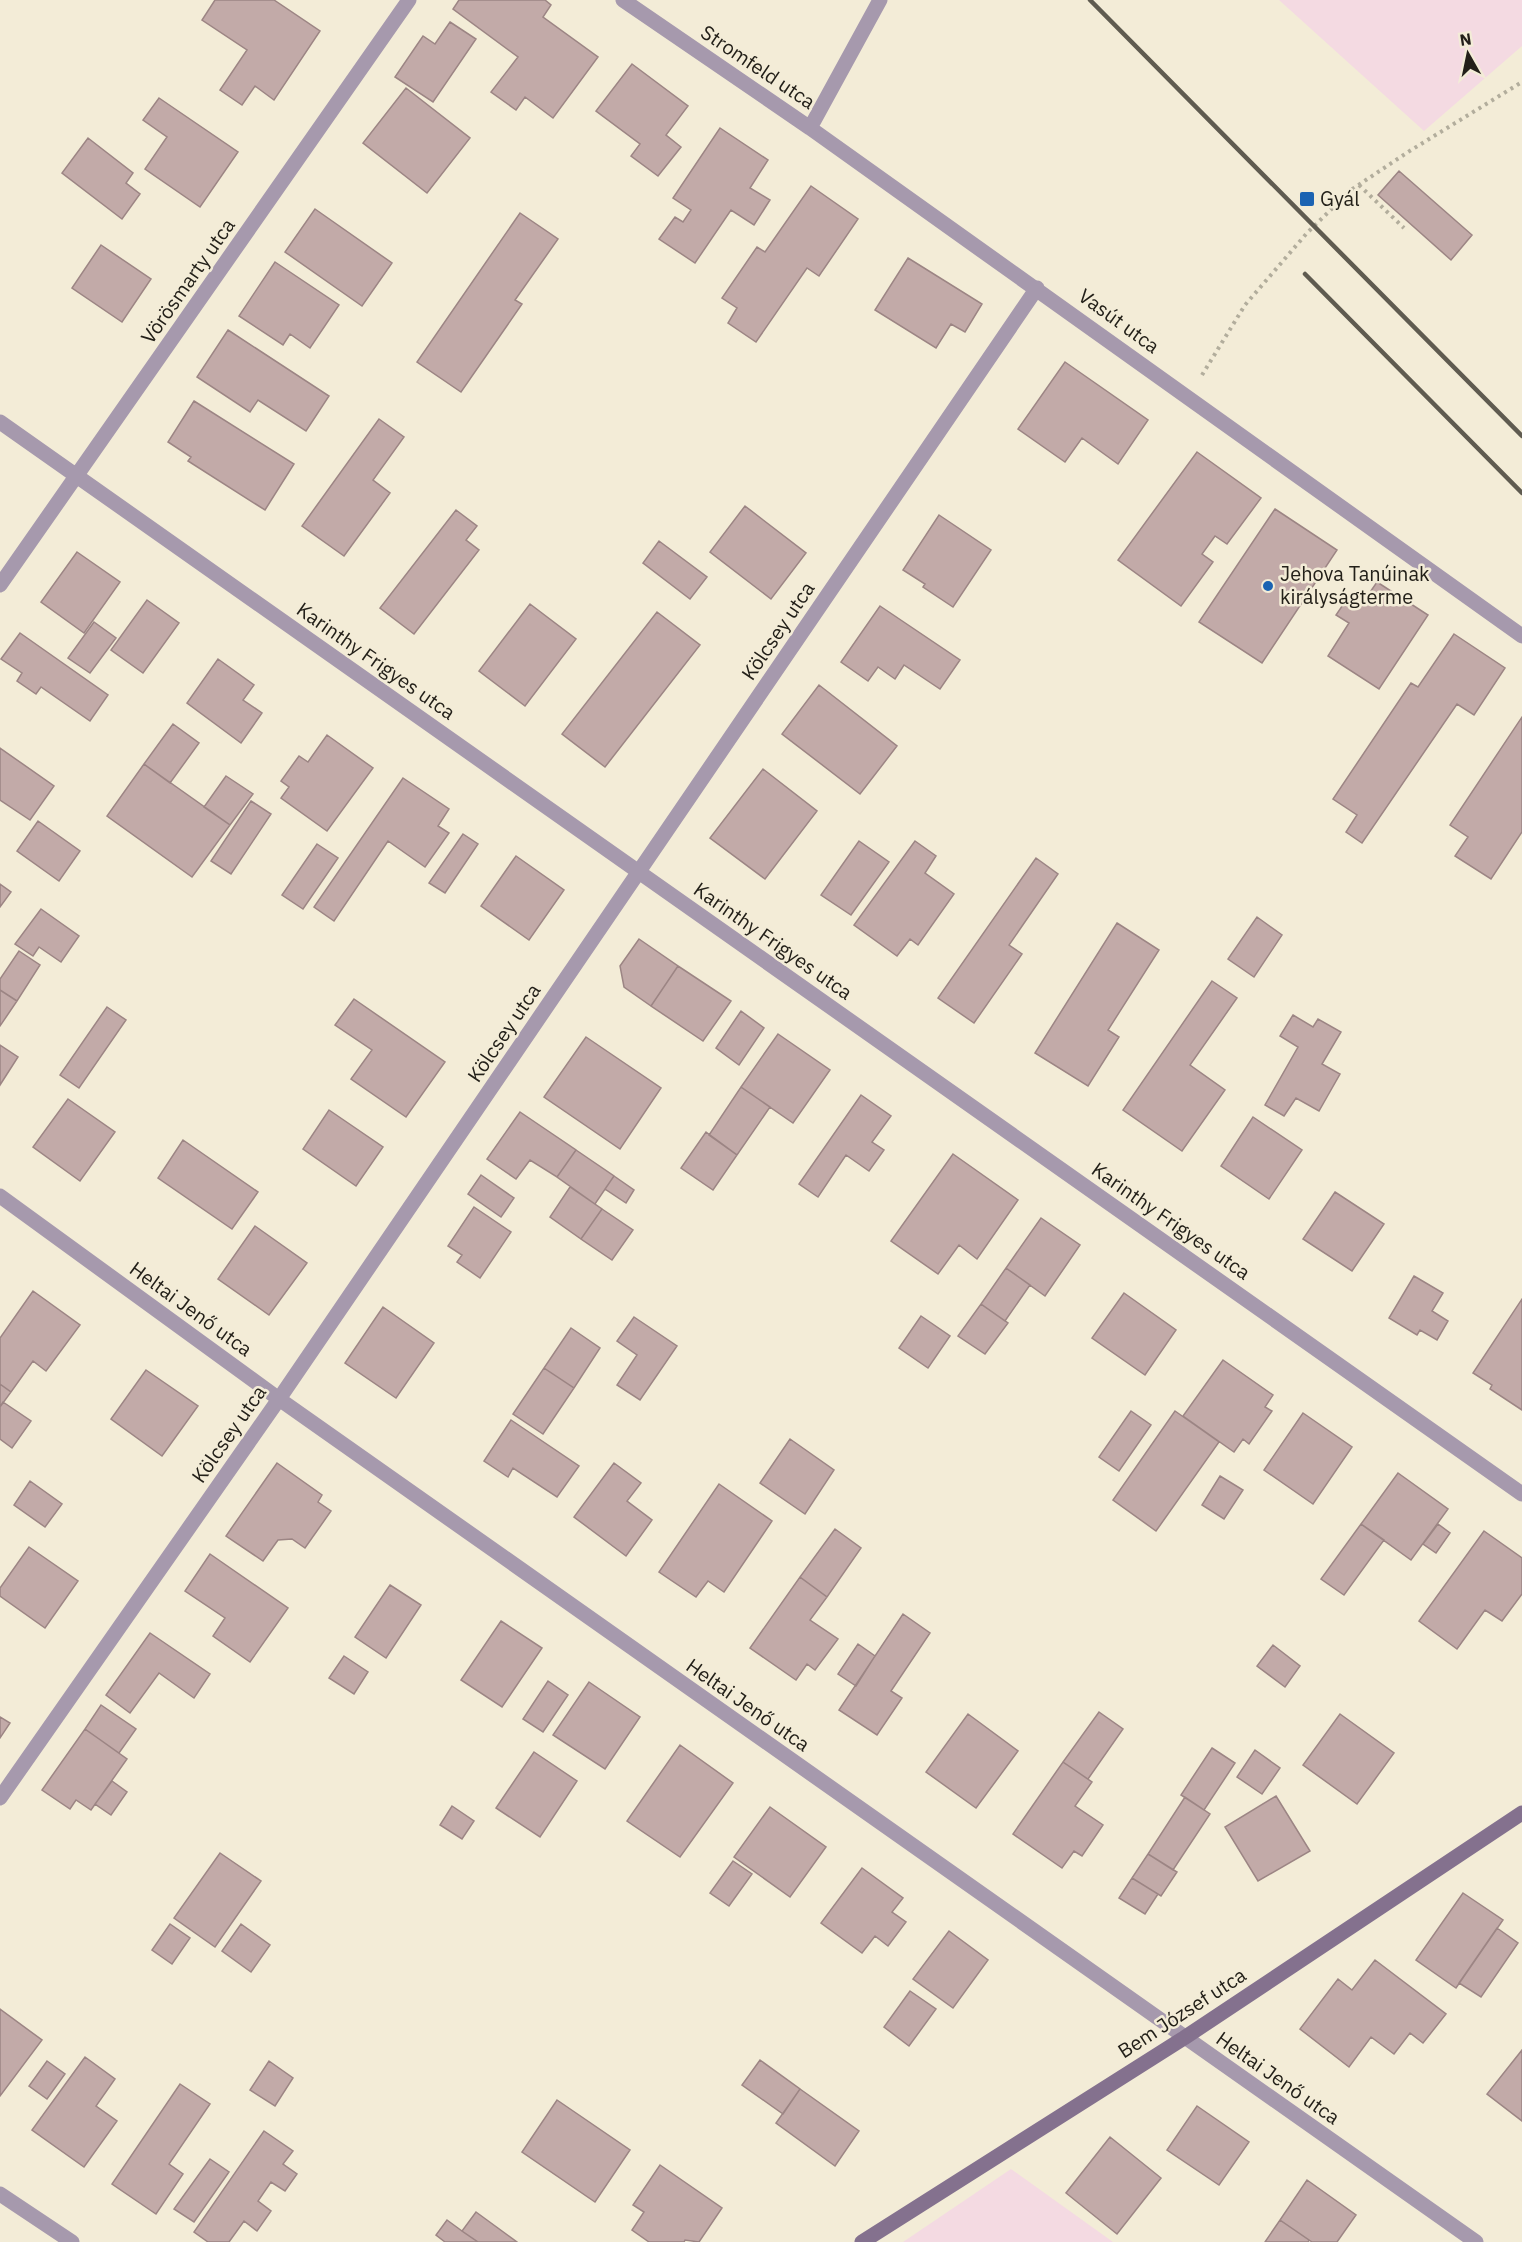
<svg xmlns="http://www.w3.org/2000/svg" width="1522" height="2242" font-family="'IBM Plex Sans',sans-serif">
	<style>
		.industrial { fill: #f4dae2 }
		.building { fill: #c2aaa8; stroke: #9c8584; stroke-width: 1.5 }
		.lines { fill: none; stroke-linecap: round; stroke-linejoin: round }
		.path { stroke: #b2ad9c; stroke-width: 4; stroke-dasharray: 3 4.5; stroke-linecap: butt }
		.minor { stroke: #a699ad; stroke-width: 15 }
		.tertiary { stroke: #a699ad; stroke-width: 15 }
		.secondary { stroke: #84718e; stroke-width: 15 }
		.rail { stroke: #5f5b50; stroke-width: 4.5 }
		.poi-dot { fill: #1b63b2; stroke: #f3ecd7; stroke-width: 2 }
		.labels { text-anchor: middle; stroke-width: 5; stroke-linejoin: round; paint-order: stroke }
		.street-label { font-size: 20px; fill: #232019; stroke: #f3ecd7 }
		.poi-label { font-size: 20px; fill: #232019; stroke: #f3ecd7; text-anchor: start }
	</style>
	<rect width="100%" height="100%" fill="#f3ecd7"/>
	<!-- industrial -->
	<path class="industrial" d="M1279,0H1522V46L1424,131Z
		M1011,2169L1113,2242H903Z"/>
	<!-- building -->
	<path class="building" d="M215,0H274L320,31L274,100L255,86L242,105L220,90L247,50L202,20Z
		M459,0H545L551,5L543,17L598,57L553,118L525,97L516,110L491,92L518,57L453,9Z
		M450,22L476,39L433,102L395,77L423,36L435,44Z
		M632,64L688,106L666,135L681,147L658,176L631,156L640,144L596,111Z
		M406,88L470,138L427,193L363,143Z
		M159,98L238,152L200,207L145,169L167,137L143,120Z
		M720,128L768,160L750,188L770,200L754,225L731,210L695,263L659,239L675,217L683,222L691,210L673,198Z
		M88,138L133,173L126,183L140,194L122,219L62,173Z
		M1399,171L1472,235L1451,260L1378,195Z
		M811,186L858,219L819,276L807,268L756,342L728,323L737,308L722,298L757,247L765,252Z
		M315,209L392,263L362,306L285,252Z
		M520,213L558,239L515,300L522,304L461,392L417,362Z
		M101,245L151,279L122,322L72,288Z
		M908,258L982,304L965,332L951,324L936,348L875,310Z
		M275,262L339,305L310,348L290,334L283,345L239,316Z
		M228,330L329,396L306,431L258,400L250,412L197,377Z
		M1065,362L1148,420L1118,464L1082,438L1065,462L1018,429Z
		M194,401L294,464L265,510L188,461L191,457L168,442Z
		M379,419L404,437L373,480L390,493L344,556L302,526Z
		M1197,452L1261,498L1227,544L1215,536L1202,554L1213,562L1181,606L1118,560Z
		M745,506L806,553L771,599L710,552Z
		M1275,509L1337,550L1262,663L1199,622Z
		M456,510L477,526L466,540L479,550L414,634L380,608Z
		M939,515L991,550L953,607L923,587L925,584L903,570Z
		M659,541L707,577L690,599L643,563Z
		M77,552L120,582L84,633L41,602Z
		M1377,582L1428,615L1379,689L1328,656L1349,623L1336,615L1351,593L1364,601Z
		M147,600L179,623L143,673L111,650Z
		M530,604L576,639L525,706L479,671Z
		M880,606L960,660L940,689L904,665L895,679L878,667L868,681L841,662Z
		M657,612L700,645L605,767L562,734Z
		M94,622L116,638L90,673L68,658Z
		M20,633L108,695L90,721L41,687L36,694L17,681L22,673L1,659Z
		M1454,634L1505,668L1474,715L1457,704L1362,843L1346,832L1357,815L1333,799L1411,683L1418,687Z
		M218,659L254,685L243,700L262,713L241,743L187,703Z
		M819,685L897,746L860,794L782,734Z
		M1522,717V832L1491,879L1455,856L1468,837L1450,825Z
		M173,724L199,743L170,783L144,764Z
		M327,735L373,768L327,831L281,798L289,787L281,781L299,756L308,762Z
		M0,748L54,786L30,820L0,800Z
		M144,764L230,825L192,877L107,816Z
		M763,769L817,811L765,879L710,838Z
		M226,776L253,794L230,825L204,807Z
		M403,778L449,809L438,826L449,833L425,867L388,841L334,921L314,907Z
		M251,801L271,814L231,874L211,861Z
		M38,821L80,851L59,881L17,851Z
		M463,834L478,844L445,893L429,883Z
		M859,841L889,862L851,915L821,895Z
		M915,841L936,856L925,873L954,894L918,945L910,939L897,956L854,925Z
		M317,844L338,858L303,909L282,895Z
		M516,856L564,890L529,940L481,906Z
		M1036,858L1058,874L1009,945L1022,954L974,1023L938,998Z
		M0,884L11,892L0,907Z
		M41,909L79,936L61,962L39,947L33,956L15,944Z
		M1257,917L1282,935L1254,977L1228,959Z
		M1117,923L1159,950L1108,1030L1119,1037L1088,1086L1035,1053Z
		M639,939L678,966L651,1006L624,987L620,966Z
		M19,951L40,965L17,1001L0,990V979Z
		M678,966L731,1001L703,1041L651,1006Z
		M1212,981L1237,998L1190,1065L1225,1090L1182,1151L1123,1110Z
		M0,990L17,1001L0,1026Z
		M354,999L445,1062L406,1117L351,1079L372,1050L335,1025Z
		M107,1007L126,1020L79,1088L60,1075Z
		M741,1011L764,1028L739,1065L716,1048Z
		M1293,1015L1313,1027L1318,1019L1341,1032L1322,1064L1340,1074L1319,1111L1296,1098L1284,1116L1265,1105L1298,1047L1280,1036Z
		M778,1034L830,1070L793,1123L741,1087Z
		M586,1037L661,1088L620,1149L544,1097Z
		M0,1045L18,1057L0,1085Z
		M741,1087L770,1107L737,1155L709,1135Z
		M861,1095L891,1116L872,1142L884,1150L869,1171L846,1155L818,1197L799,1184Z
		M68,1099L115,1132L80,1181L33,1147Z
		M329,1110L383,1147L356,1186L303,1149Z
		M520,1112L576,1150L557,1177L530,1160L516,1179L487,1159Z
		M1253,1117L1302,1150L1269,1199L1221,1166Z
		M706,1132L737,1155L713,1190L681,1168Z
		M183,1140L258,1192L232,1229L158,1178Z
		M576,1150L614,1176L595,1204L557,1177Z
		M953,1154L1018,1200L977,1259L959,1245L938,1274L891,1241Z
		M481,1175L514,1198L501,1217L468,1194Z
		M614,1176L634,1190L626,1203L605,1189Z
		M570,1187L602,1209L581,1239L550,1217Z
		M1335,1192L1384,1224L1352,1271L1303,1239Z
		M474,1207L511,1232L480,1278L457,1262L462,1255L448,1246Z
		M602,1209L633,1230L612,1260L581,1239Z
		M1041,1218L1080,1245L1045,1296L1006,1268Z
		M255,1226L307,1263L269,1315L218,1279Z
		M1006,1268L1030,1285L1005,1321L981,1304Z
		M1414,1276L1443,1293L1432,1311L1448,1321L1437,1340L1420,1330L1417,1335L1389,1318Z
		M33,1291L80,1325L46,1371L33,1361L11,1392L0,1384V1338Z
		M1124,1293L1176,1330L1145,1375L1092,1338Z
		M1522,1299V1410L1490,1389L1492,1385L1473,1373Z
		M981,1304L1008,1323L985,1354L958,1336Z
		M383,1307L434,1343L396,1398L345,1363Z
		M921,1316L950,1336L928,1368L899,1348Z
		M634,1317L677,1346L640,1400L617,1385L637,1355L617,1341Z
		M571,1328L600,1348L574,1388L544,1368Z
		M1223,1360L1273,1395L1265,1407L1272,1411L1249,1444L1243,1439L1234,1452L1183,1416Z
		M544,1368L574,1388L543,1434L513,1414Z
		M146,1370L198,1406L162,1456L111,1419Z
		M0,1384L11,1392L0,1407Z
		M3,1402L31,1421L12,1448L0,1439V1407Z
		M1131,1411L1151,1425L1119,1471L1099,1457Z
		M1175,1411L1219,1442L1156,1531L1113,1500Z
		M1303,1413L1352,1447L1313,1504L1264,1470Z
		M511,1420L579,1466L557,1497L513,1468L508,1477L484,1461Z
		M790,1439L834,1470L805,1514L760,1483Z
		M277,1463L322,1495L318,1502L331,1511L305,1548L292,1539L278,1540L263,1561L226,1536Z
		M614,1463L641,1483L627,1501L652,1520L626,1556L574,1517Z
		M1398,1473L1448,1509L1411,1560L1361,1524Z
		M1220,1476L1243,1490L1224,1519L1202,1505Z
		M30,1481L62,1504L45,1527L14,1505Z
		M719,1484L772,1521L724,1592L708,1581L696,1597L659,1572Z
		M1361,1524L1384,1540L1344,1595L1321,1579Z
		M1438,1524L1450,1533L1436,1553L1423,1544Z
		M835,1529L861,1548L827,1597L800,1577Z
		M1484,1531L1522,1558V1594L1502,1621L1485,1610L1457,1649L1419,1621Z
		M29,1547L78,1581L45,1628L0,1596V1588Z
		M210,1554L288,1608L250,1662L213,1636L225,1618L185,1591Z
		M800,1577L827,1597L810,1620L838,1639L815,1670L807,1664L796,1680L750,1648Z
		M390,1585L421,1605L386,1658L355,1637Z
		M903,1614L930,1633L891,1691L902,1698L877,1735L839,1710Z
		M501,1621L542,1648L502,1707L461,1680Z
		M150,1633L210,1674L194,1698L159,1673L130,1713L106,1695Z
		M858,1644L875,1656L856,1686L838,1674Z
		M1273,1645L1300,1666L1285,1687L1257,1666Z
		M344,1656L368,1672L354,1694L329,1678Z
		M548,1681L568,1695L543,1732L523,1719Z
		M589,1682L640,1717L605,1769L553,1735Z
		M101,1705L136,1729L119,1753L85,1729Z
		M1099,1712L1123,1729L1088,1779L1063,1762Z
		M968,1714L1018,1751L976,1808L926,1772Z
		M1340,1714L1394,1753L1357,1804L1303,1765Z
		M0,1717L10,1723L0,1738Z
		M85,1729L127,1759L91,1810L76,1800L70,1809L42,1790Z
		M680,1745L733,1783L680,1857L627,1821Z
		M1212,1748L1235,1763L1204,1810L1181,1795Z
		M1255,1750L1280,1768L1262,1794L1237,1777Z
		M534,1752L577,1781L540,1837L496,1808Z
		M1063,1762L1092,1782L1075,1806L1103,1825L1082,1856L1074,1851L1062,1868L1013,1834Z
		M112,1781L127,1792L111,1815L95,1804Z
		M1276,1796L1310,1851L1258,1881L1225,1827Z
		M1185,1797L1210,1814L1173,1870L1148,1854Z
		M452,1806L474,1821L462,1839L440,1825Z
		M770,1807L826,1847L790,1897L734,1857Z
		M220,1853L261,1881L215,1947L174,1918Z
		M1148,1854L1177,1872L1161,1896L1132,1878Z
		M733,1861L752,1874L729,1906L710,1893Z
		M862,1868L903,1898L892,1912L906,1922L888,1946L875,1936L862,1953L821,1923Z
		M1132,1878L1158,1894L1145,1914L1119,1898Z
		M1463,1893L1503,1920L1456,1988L1416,1960Z
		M170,1924L190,1938L172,1964L152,1950Z
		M241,1924L270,1945L251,1972L222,1951Z
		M1497,1928L1518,1943L1481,1997L1459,1983Z
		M949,1931L988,1960L953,2008L913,1979Z
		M1375,1960L1446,2014L1423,2043L1410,2033L1394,2054L1371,2037L1349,2067L1300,2029L1338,1979L1352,1990Z
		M910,1991L936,2009L909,2046L884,2027Z
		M0,2009L42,2040L0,2096Z
		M1522,2050V2121L1487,2094Z
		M85,2057L115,2079L96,2106L117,2121L84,2167L32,2130Z
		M760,2060L800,2089L783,2114L742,2085Z
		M47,2061L65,2074L47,2099L29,2086Z
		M269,2061L293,2078L275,2106L250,2090Z
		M180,2084L210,2104L169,2164L183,2174L156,2214L112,2184Z
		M800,2089L859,2131L835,2166L776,2123Z
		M557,2100L630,2150L595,2202L522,2152Z
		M1197,2106L1249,2142L1219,2185L1167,2150Z
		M264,2131L293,2151L283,2164L297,2174L285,2191L271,2182L258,2201L271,2211L257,2231L244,2221L229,2242H208L194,2232Z
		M1110,2137L1161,2178L1117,2234L1066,2193Z
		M210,2159L229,2172L194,2222L174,2209Z
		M660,2165L722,2208L699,2242L685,2240L684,2242H649L632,2230L644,2212L633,2205Z
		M1307,2180L1356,2215L1337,2242H1312L1280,2220Z
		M476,2212L517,2242H478L462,2231Z
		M447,2220L462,2231L478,2242H445L436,2235Z
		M1280,2220L1309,2240L1308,2242H1265Z"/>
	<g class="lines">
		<!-- path -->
		<path class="path" d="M1359,185L1404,228
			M1202,375L1245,305L1307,233L1351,190L1408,152L1522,82"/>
		<!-- minor -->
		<path class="minor" d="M623,0L810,128
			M880,0L810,128L1522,636
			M0,422L1522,1494
			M0,585L409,0
			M0,1196L279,1399L1476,2242
			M0,1798L279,1399L1037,288"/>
		<!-- tertiary -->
		<path class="tertiary" d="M0,2194L72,2242"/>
		<!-- secondary -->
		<path class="secondary" d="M862,2242L1184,2038L1522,1813"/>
		<!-- rail -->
		<path class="rail" d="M1090,0L1522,436
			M1305,274L1522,493"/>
	</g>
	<!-- markers -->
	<g class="poi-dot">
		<rect x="1299" y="191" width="16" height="16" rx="3"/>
		<circle cx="1268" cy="586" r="6"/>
	</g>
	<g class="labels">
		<!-- street labels -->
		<g class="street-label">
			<text transform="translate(758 67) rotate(34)" y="7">Stromfeld utca</text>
			<text transform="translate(188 281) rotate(-55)" y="7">Vörösmarty utca</text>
			<text transform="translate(1119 321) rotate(36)" y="7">Vasút utca</text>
			<text transform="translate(778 631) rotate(-56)" y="7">Kölcsey utca</text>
			<text transform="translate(376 661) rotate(35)" y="7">Karinthy Frigyes utca</text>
			<text transform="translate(773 941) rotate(35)" y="7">Karinthy Frigyes utca</text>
			<text transform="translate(504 1033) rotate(-56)" y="7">Kölcsey utca</text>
			<text transform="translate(1171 1221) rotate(35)" y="7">Karinthy Frigyes utca</text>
			<text transform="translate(191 1309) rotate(36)" y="7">Heltai Jenő utca</text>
			<text transform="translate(229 1434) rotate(-55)" y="7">Kölcsey utca</text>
			<text transform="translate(748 1705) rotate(35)" y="7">Heltai Jenő utca</text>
			<text transform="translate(1182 2013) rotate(-33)" y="7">Bem József utca</text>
			<text transform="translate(1278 2078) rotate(35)" y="7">Heltai Jenő utca</text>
		</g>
		<!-- poi labels -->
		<g class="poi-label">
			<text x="1320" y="206">Gyál</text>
			<text x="1280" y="581">Jehova Tanúinak<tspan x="1280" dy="23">királyságterme</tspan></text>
		</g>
	</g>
	<!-- north arrow -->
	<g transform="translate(1468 54) rotate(351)" stroke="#f3ecd7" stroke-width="4.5" paint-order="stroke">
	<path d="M0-4.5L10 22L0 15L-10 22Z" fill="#232019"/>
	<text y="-9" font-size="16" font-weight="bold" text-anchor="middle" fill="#232019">N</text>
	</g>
</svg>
